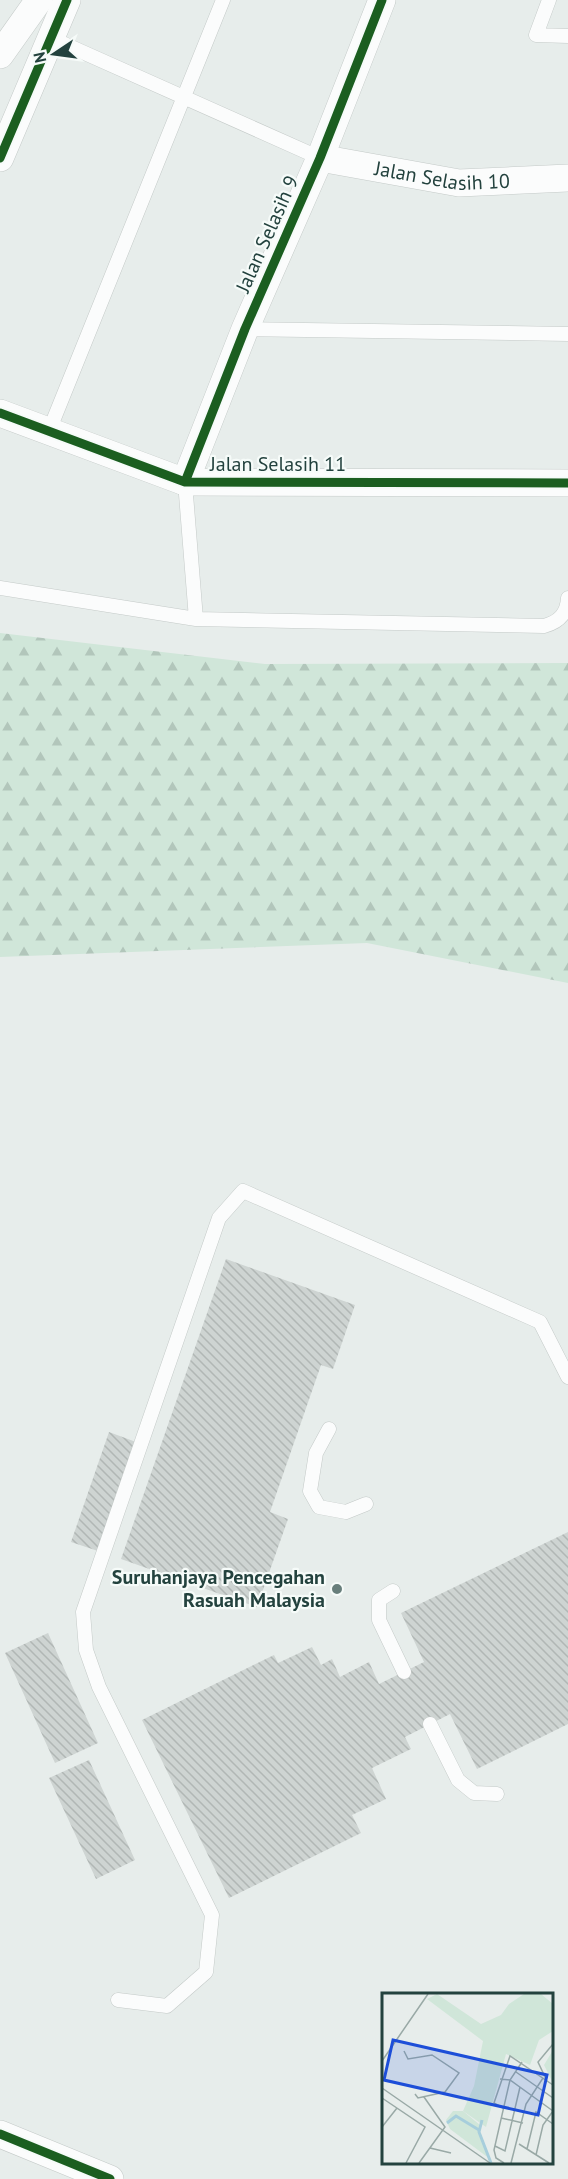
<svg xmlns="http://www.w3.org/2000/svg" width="568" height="2179" font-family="'PT Sans',sans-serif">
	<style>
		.forest { fill: url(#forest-firs) }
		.building { fill: url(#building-back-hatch) }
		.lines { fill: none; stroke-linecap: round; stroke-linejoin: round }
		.service-casing { stroke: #c4cac8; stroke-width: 15 }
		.minor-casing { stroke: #c4cac8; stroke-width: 28 }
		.service { stroke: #fbfcfc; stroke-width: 14 }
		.minor { stroke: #fbfcfc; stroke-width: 27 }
		.cycleway-casing { stroke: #f6fbf9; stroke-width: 13 }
		.cycleway { stroke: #1b5e20; stroke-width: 9 }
		.poi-dot { fill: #687e7b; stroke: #f6fbf9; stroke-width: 2 }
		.labels { text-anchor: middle; stroke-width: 4.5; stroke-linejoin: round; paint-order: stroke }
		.street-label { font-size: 20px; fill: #23423e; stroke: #f6fbf9 }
		.poi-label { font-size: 20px; font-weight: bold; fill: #23423e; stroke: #f6fbf9; text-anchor: end }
		.inset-river { fill: none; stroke: #a7cedc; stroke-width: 3 }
		.inset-road { fill: none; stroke: #99a9a6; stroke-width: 1.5 }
		.view { fill: #1d4ed8; fill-opacity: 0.15; stroke: #1d4ed8; stroke-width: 3 }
		.inset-edge { fill: none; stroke: #23423e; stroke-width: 3 }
	</style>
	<defs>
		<pattern id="forest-firs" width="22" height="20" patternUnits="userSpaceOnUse" patternTransform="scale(1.5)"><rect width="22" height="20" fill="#d0e6d9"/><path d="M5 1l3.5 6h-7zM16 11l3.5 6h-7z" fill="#b2c6bb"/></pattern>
		<pattern id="building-back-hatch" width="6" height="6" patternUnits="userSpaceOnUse" patternTransform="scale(1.5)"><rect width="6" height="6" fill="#ced4d2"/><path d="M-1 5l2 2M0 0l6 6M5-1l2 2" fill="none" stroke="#b1b7b5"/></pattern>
	</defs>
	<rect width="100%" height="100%" fill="#e7edeb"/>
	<!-- forest -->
	<path class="forest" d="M0,633L265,664L568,663V983L367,943L0,957Z"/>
	<!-- building -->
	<path class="building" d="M226,1259L355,1305L333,1369L321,1365L270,1512L288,1519L257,1607L121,1559Z
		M109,1432L136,1442L98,1551L71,1542Z
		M568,1532V1724L477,1769L450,1714L405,1737L411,1749L372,1768L386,1799L352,1815L361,1833L229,1898L142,1720L274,1655L278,1663L312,1647L321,1665L332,1659L340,1677L369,1662L379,1684L424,1662L401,1613Z
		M48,1633L98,1743L55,1763L5,1653Z
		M89,1760L135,1860L96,1879L49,1778Z"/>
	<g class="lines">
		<!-- service casing -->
		<g class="service-casing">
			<path id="service" d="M549,0L536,35L568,36
				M51,38L320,158
				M245,329L568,334
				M49,431L223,0
				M185,482L196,619
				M0,588L196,619L544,626C559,622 567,614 568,598
				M329,1429L316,1453L310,1491L319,1507L346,1512L366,1504
				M393,1591L379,1600V1620L404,1672
				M430,1724L458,1780L474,1793L497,1794
				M118,2000L167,2006L206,1972L212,1915L99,1687L86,1650L83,1612L219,1218L243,1191L540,1322L568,1377"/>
		</g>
		<!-- minor casing -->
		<g class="minor-casing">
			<g id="minor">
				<path d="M0,55L39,0"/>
				<path d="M0,158L67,0"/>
				<path id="s1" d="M320,158L459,183L568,178"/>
				<path d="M0,413L185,482L568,483"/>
				<path d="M185,482L245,329L320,158L382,0"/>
				<path d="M0,2134L110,2179"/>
			</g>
		</g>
		<!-- service -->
		<use href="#service" class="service"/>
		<!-- minor -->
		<use href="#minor" class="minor"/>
		<!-- cycleway casing -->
		<g class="cycleway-casing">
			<path id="cycleway" d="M0,158L67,0
				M0,413L185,482L568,483
				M185,482L245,329L320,158L382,0
				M0,2134L110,2179"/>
		</g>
		<!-- cycleway -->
		<use href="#cycleway" class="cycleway"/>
	</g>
	<!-- markers -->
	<circle class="poi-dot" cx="337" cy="1589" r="6"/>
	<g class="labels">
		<!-- street labels -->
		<g class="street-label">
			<text dy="7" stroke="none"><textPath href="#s1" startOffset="124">Jalan Selasih 10</textPath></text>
			<text transform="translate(267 234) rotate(-66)" y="7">Jalan Selasih 9</text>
			<text x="278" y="471">Jalan Selasih 11</text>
		</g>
		<!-- poi labels -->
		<g class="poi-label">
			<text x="325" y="1584">Suruhanjaya Pencegahan<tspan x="325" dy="23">Rasuah Malaysia</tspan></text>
		</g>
	</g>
	<!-- overview -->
	<g transform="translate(382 1993)">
		<rect width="171" height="171" fill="#e7edeb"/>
		<path d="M71,118H81L98,132L97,140L108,166L68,136L64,127Z" fill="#d0e6d9"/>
		<path d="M55,1L99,31L119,22L127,11L142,1H159L171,11V38L157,47L148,72L124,61L104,134L81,118L92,93L101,48L45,6ZM171,57V90L162,72Z" fill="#d0e6d9"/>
		<path class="inset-river" d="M100,127L97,139L109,170M65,130L74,123L97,137"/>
		<path class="inset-road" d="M22,58L26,66L50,62L77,80L63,99L36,105L33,101M0,68L46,1M134,79L171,105M118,86L128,87L171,118M164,86L156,69L171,51M0,95L108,170M0,105L43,134L24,170M121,115L112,110L128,63L171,92M119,125L141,130M0,134L15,115M137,151L167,170M113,153L123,158L138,94M48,155L69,160M145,156L154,119L171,131M154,162L161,132L171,118M37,170L63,134L42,104M122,170L114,165L112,157L128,87L140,69M129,170L144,111L161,85"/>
		<path class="view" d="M11,47L165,82L156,122L2,87Z"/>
		<rect width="171" height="171" class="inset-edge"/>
	</g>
	<!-- north arrow -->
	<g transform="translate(54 54) rotate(257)" stroke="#f6fbf9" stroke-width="4.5" paint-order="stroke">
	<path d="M0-4.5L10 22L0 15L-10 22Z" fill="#23423e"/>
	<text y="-9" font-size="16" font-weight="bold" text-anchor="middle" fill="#23423e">N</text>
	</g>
</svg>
